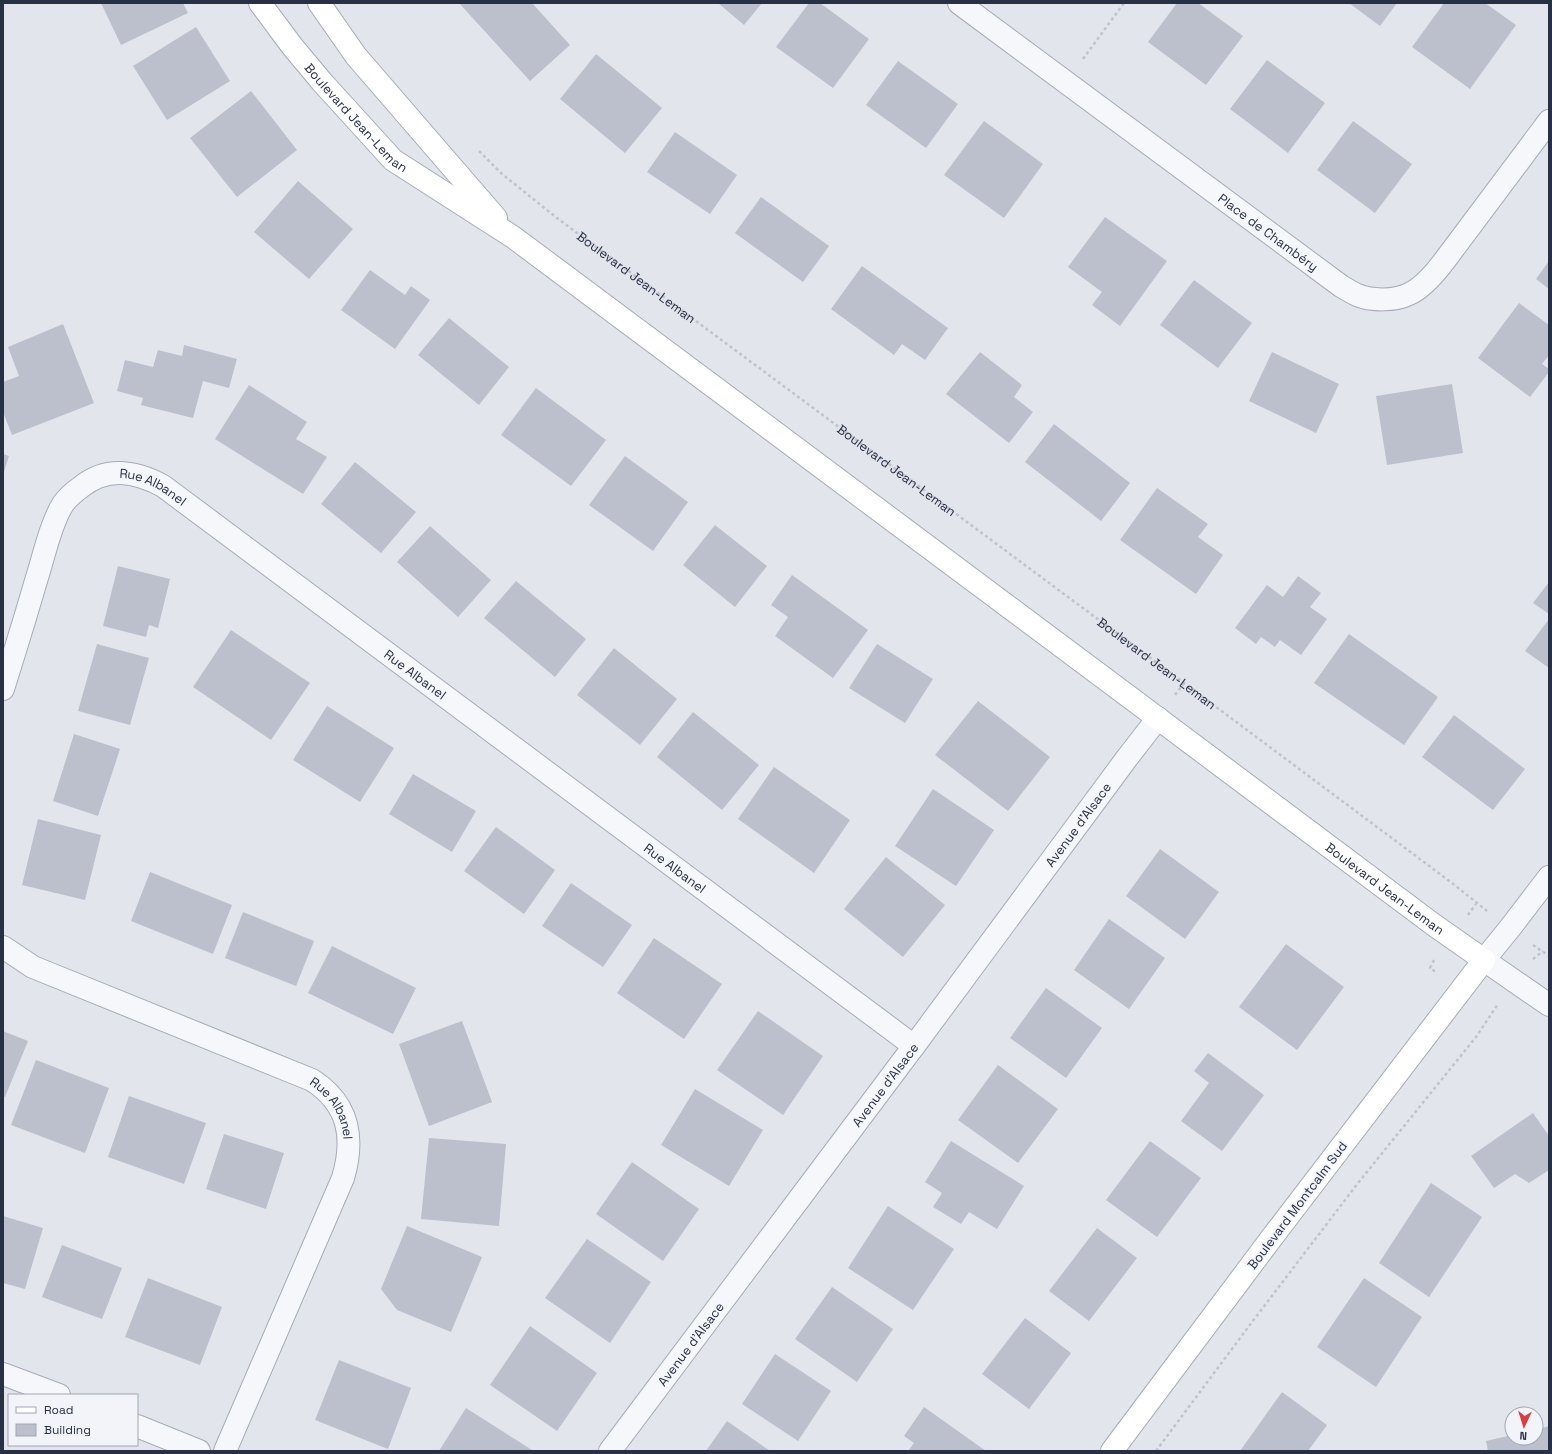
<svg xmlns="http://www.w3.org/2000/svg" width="1552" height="1454" font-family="'Space Grotesk',sans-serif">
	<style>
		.building { fill: #bcc0cc }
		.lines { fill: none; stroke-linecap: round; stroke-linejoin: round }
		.street-casing { stroke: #a6abb7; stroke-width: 24 }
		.secondary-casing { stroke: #a6abb7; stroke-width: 24 }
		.path { stroke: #c0c3cb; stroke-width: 2.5; stroke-dasharray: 3 3; stroke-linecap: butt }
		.street { stroke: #f6f7fa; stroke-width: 22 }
		.secondary { stroke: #fff; stroke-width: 22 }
		.labels { text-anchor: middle; stroke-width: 3.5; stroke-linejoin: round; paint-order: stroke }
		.street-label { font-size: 13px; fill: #283046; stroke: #f2f4f9 }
	</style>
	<rect width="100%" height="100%" fill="#e2e5ec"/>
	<!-- building -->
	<path class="building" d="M101,3H183L188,13L121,45Z
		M459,3H532L570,45L530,81Z
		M718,3H762L744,25Z
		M809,3H820L869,39L833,88L776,47Z
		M1177,3H1198L1243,36L1206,85L1148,42Z
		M1349,3H1397L1380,26Z
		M1444,3H1485L1516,25L1470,89L1412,47Z
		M196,27L230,81L167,120L133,66Z
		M596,54L662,108L625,153L560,99Z
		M1267,60L1325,103L1288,153L1230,109Z
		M898,61L958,104L926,148L866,105Z
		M251,91L297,150L237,197L190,138Z
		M984,121L1043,164L1004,218L944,175Z
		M1353,121L1412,164L1375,213L1317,170Z
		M675,132L737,175L710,214L647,172Z
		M298,181L353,229L309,279L254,232Z
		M761,197L829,246L803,282L735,233Z
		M1105,217L1167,261L1120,326L1092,305L1102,292L1068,267Z
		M1549,261V289L1536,279Z
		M862,266L948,328L925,360L902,344L894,355L831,309Z
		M370,270L405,295L411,286L430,300L395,349L341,310Z
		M1194,280L1252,323L1218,368L1160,325Z
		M1519,303L1549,325V355L1542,364L1549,369V372L1530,397L1478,358Z
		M449,318L509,367L479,405L418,355Z
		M63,324L94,403L12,435L3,412V382L19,376L8,347Z
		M184,345L237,359L229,388L203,381L193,418L141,405L143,398L117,391L125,360L153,367L158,350L182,356Z
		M980,352L1022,385L1014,397L1033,412L1009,443L946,394Z
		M1272,352L1339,384L1316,433L1249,401Z
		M1452,384L1463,453L1387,465L1376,396Z
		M249,385L307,422L296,439L327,457L303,494L215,439Z
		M536,388L606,440L571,486L501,435Z
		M1054,424L1130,483L1101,521L1025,462Z
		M3,454L9,456L3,475Z
		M625,456L688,502L653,551L589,505Z
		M355,462L416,512L381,553L321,504Z
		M1157,488L1208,524L1198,537L1223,555L1196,594L1120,540Z
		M715,525L767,566L735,607L683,565Z
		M430,526L491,580L458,617L397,562Z
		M118,566L170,579L158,628L149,625L146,637L103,626Z
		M792,575L868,630L833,678L775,636L788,617L771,605Z
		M1298,576L1321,593L1310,607L1327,619L1301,655L1280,640L1275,647L1261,637L1256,644L1235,628L1267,585L1283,597Z
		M516,581L586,639L555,677L484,618Z
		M1549,582V614L1533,603Z
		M1549,619V668L1525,651Z
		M231,630L310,683L271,740L193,687Z
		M1349,634L1438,697L1404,745L1314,683Z
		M97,644L149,658L130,725L78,711Z
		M877,644L933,679L905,723L849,688Z
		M614,648L677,699L640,745L577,695Z
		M978,701L1050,757L1008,811L935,755Z
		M327,706L394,748L360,802L293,760Z
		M693,712L759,765L722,810L657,757Z
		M1454,715L1525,769L1493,810L1422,757Z
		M74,734L120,749L98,816L53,801Z
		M774,767L850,820L814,873L738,819Z
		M413,774L476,811L452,852L389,814Z
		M933,789L994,830L956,886L895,846Z
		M38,819L101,835L85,900L22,885Z
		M496,827L555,870L524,914L464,871Z
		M1160,849L1219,892L1185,939L1126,896Z
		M886,857L945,905L903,957L844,909Z
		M150,872L232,905L213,954L131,921Z
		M571,883L632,925L603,967L542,926Z
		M243,912L314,941L296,986L225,958Z
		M1109,919L1165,958L1129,1009L1074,970Z
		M654,938L722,984L684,1039L617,993Z
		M1286,944L1344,987L1297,1050L1239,1007Z
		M332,946L416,988L393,1034L308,993Z
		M1046,988L1102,1028L1066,1078L1010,1038Z
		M758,1011L823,1056L783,1115L717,1070Z
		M462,1021L492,1102L429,1126L399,1044Z
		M3,1031L28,1041L5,1097L3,1096Z
		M1208,1053L1264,1095L1222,1151L1181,1121L1209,1083L1194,1071Z
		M36,1060L109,1088L85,1153L11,1125Z
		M998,1065L1058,1109L1018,1163L958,1120Z
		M695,1089L763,1130L729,1186L661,1145Z
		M129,1096L206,1123L184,1184L108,1157Z
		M1533,1113L1549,1136V1170L1529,1183L1515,1174L1494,1188L1471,1156Z
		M224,1134L284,1153L266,1209L206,1189Z
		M429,1138L506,1144L499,1226L421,1219Z
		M951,1141L1024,1186L997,1229L969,1212L961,1224L933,1207L942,1193L925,1182Z
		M1150,1141L1201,1178L1157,1237L1106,1200Z
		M632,1162L699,1209L663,1261L596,1214Z
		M1431,1183L1482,1217L1429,1297L1379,1263Z
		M888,1206L954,1249L913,1310L848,1268Z
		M3,1216L43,1228L25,1289L3,1283Z
		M407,1226L482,1257L451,1332L397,1310L381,1289Z
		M1097,1228L1137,1258L1089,1321L1049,1291Z
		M587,1239L651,1282L610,1343L545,1298Z
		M62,1245L122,1268L102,1319L42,1297Z
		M148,1278L222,1307L200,1365L125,1337Z
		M1364,1278L1422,1317L1376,1387L1317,1347Z
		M832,1287L893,1329L857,1382L795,1339Z
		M1025,1318L1071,1353L1029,1409L982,1374Z
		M530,1326L597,1373L557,1431L490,1385Z
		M775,1354L831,1391L798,1441L742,1404Z
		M339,1360L411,1388L388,1449L315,1420Z
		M1282,1392L1327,1425L1308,1451H1240Z
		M924,1407L986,1451H908L914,1443L904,1436Z
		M466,1408L532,1450V1451H439Z
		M727,1421L770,1451H706Z
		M1549,1426V1451H1488L1486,1441L1512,1435V1438H1536V1430Z"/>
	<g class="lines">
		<!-- street casing -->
		<g class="street-casing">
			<g id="street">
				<path id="s2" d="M959,3L1341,286C1346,289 1351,292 1357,295C1372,301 1395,301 1409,294C1423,288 1436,272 1445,260L1549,121"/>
				<path id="s3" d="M3,689C14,654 25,619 35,584C43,560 50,525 63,504C68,497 74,492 81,487C107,466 135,471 163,486L914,1046"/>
				<path d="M1549,877L1510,928L1484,960L1549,1005"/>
				<path id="s4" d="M3,947L33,967L312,1080C349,1104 355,1137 343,1178L225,1451"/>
				<path d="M3,1374L59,1395"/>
				<path d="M137,1426L199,1451"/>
				<path id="s5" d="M610,1451L914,1046L1127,758L1158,718"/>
			</g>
		</g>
		<!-- secondary casing -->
		<g class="secondary-casing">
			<g id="secondary">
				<path id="s6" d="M260,3L292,46L322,82L393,160L513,237L1124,693L1434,925L1484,960L1270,1240L1112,1451"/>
				<path d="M319,3L356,56L496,218"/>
			</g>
		</g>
		<!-- path -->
		<g class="path">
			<path d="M1083,59L1124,3"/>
			<path id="s1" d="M479,151L502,174L557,218L1184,683L1452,883L1487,911"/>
			<path d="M1175,695L1184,683"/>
			<path d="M1468,915L1476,904"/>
			<path d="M1533,945L1549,956"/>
			<path d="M1533,959L1543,951"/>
			<path d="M1434,960L1430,968L1437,973"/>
			<path d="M1156,1451L1249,1326L1358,1183L1476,1037L1498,1004"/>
		</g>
		<!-- street -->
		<use href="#street" class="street"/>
		<!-- secondary -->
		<use href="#secondary" class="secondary"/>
	</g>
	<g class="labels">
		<!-- street labels -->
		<g class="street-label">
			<text dy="5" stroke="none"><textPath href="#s6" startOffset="150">Boulevard Jean-Leman</textPath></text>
			<text dy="5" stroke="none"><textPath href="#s2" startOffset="385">Place de Chambéry</textPath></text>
			<text dy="5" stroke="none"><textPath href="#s1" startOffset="202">Boulevard Jean-Leman</textPath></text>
			<text dy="5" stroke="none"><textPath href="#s1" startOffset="526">Boulevard Jean-Leman</textPath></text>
			<text dy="5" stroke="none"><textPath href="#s3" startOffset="298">Rue Albanel</textPath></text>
			<text dy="5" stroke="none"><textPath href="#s1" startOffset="850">Boulevard Jean-Leman</textPath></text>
			<text dy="5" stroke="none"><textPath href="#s3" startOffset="622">Rue Albanel</textPath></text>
			<text dy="5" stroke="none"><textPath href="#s5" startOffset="782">Avenue d'Alsace</textPath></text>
			<text dy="5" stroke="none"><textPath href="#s3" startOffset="946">Rue Albanel</textPath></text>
			<text dy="5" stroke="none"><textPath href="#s6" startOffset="1437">Boulevard Jean-Leman</textPath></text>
			<text dy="5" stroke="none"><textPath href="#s5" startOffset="458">Avenue d'Alsace</textPath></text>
			<text dy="5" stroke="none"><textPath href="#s4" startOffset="373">Rue Albanel</textPath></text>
			<text transform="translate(1297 1205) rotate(-53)" y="5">Boulevard Montcalm Sud</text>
			<text dy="5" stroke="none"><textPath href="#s5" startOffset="134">Avenue d'Alsace</textPath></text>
		</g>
	</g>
	<!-- border -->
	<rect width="1552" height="1454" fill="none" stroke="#283046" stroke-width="8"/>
	<!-- legend -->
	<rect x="8" y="1394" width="130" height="52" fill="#f2f4f9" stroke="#a1a6b1"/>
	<rect x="16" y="1407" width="20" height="6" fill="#ffffff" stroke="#a1a6b1"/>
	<text x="44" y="1414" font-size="12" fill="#283046">Road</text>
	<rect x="16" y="1424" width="20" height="12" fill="#bcc0cc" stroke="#a1a6b1"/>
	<text x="44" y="1434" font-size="12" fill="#283046">Building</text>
	<!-- north arrow -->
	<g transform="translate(1524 1426) rotate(184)"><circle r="19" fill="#f2f4f9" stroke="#a1a6b1"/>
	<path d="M0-3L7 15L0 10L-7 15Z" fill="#db3d45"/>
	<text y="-6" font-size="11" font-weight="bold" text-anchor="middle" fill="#283046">N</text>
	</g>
</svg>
